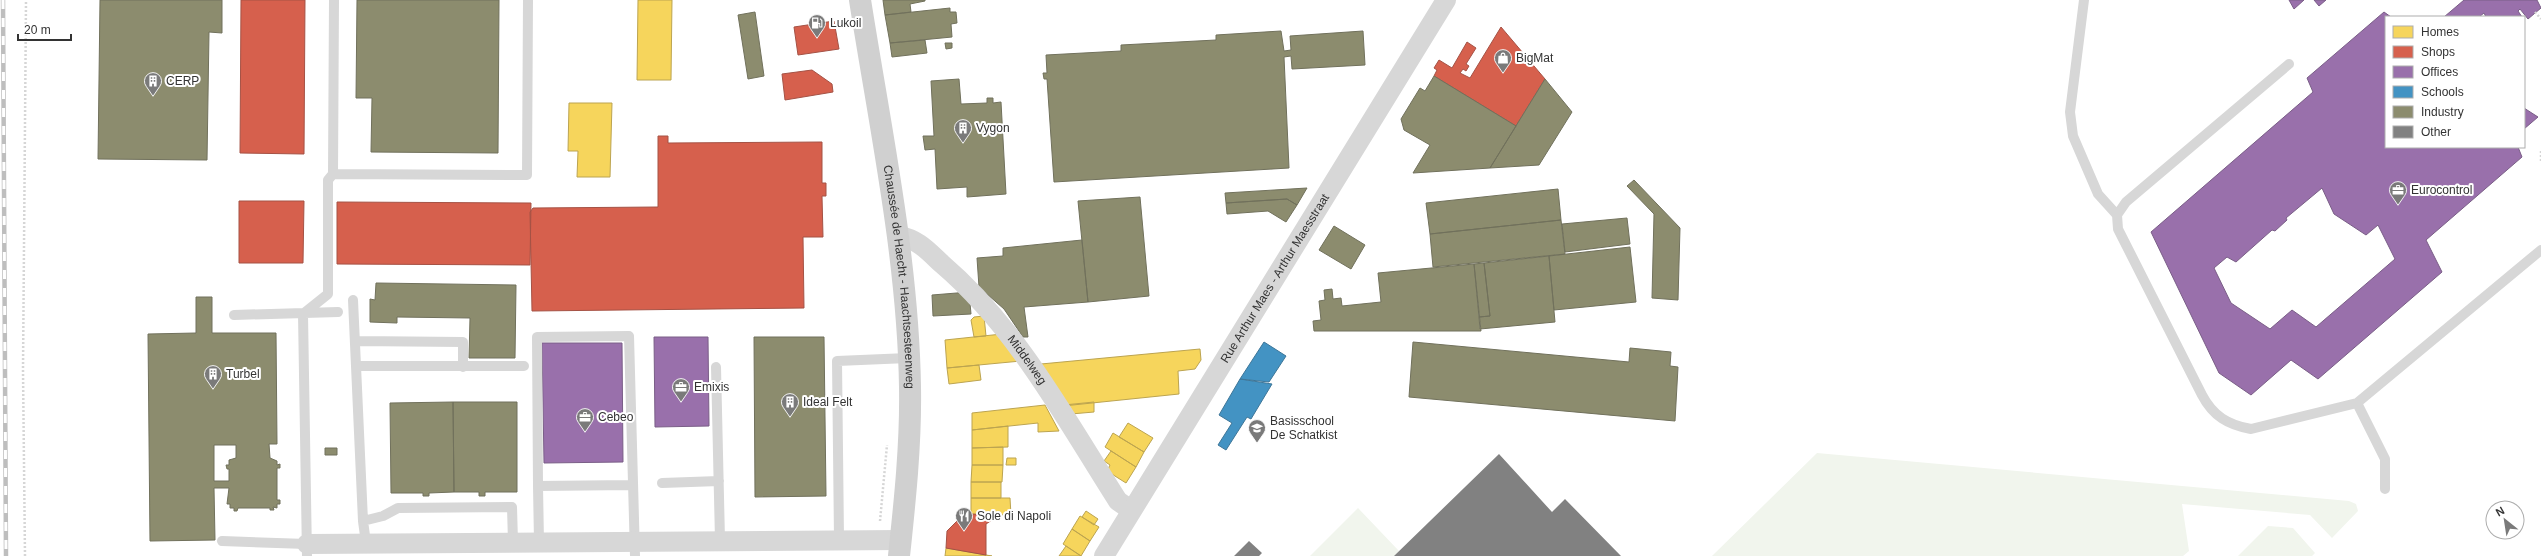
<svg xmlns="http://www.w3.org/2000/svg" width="2541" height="556" font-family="Arial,sans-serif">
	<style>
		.green { fill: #f1f5ed }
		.homes { fill: #f6d55c; stroke: #bca450 }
		.shops { fill: #d6604d; stroke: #a55245 }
		.offices { fill: #9970ab; stroke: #7a5e87; fill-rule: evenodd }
		.schools { fill: #4393c3; stroke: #3e7698 }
		.industry { fill: #8c8c6e; stroke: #71715c; fill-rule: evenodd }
		.building { fill: #818181 }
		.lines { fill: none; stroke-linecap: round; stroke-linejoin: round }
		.path { stroke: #d6d6d6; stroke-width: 2.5; stroke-dasharray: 2 2; stroke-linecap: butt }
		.service { stroke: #d7d7d7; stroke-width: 10 }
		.minor { stroke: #d7d7d7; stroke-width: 20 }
		.secondary { stroke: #d0d0d0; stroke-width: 22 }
		.rail-casing { stroke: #bebebe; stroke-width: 4.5 }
		.rail { stroke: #fff; stroke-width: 3; stroke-dasharray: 9; stroke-linecap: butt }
		.labels { text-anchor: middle; stroke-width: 4; stroke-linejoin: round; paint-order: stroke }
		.poi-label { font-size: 12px; fill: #333; stroke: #fff; text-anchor: start }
		.street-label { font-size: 12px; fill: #333; stroke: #fff }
	</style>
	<rect width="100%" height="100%" fill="#fff"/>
	<!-- green -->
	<path class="green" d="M1817,453L2349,501L2356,504L2358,511L2332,538L2310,515L2182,504L2189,551L2183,556H1712Z
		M1358,508L1399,551L1394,556H1310Z
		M2268,526L2293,528L2315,553L2312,556H2238Z"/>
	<!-- homes -->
	<path class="homes" d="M638,0H672L671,80H637Z
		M569,103H612L610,177H577L578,151H568Z
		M984,316L986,336L974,337L971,320L974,317Z
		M1002,334L1021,361L947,368L945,340Z
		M1200,349L1201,360L1195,369L1178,371L1179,394L1063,406L1041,364Z
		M979,365L981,380L949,384L947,368Z
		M1094,402V412L1071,414L1064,405Z
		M1045,405L1059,431L1038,432V423L972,430V413Z
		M1128,423L1153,438L1144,452L1119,437Z
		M1008,426V447L972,448V430Z
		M1113,433L1144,452L1136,467L1105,447Z
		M1003,447V465H972V448Z
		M1111,451L1136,467L1126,483L1107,471L1110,465L1104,461Z
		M1007,458H1016V465H1006Z
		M972,465H1003L1002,482H971Z
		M971,482H1001V498H971Z
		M971,498H1010L1011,515L971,514Z
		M1086,511L1098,519L1094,525L1082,517Z
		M1080,516L1099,527L1090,541L1072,529Z
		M1072,529L1090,541L1081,556L1063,544Z
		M1066,546L1081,556H1059Z
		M946,548L986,555L992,556H945Z"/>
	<!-- shops -->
	<path class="shops" d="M241,0H305L304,154L240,153Z
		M834,21L839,49L798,55L794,27Z
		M1501,27L1545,79L1516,126L1434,76L1437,70L1434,68L1439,60L1452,68L1467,42L1476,48L1466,64L1469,66L1466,71L1463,69L1460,73L1470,78Z
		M812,70L832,84L833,92L785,100L782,74Z
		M658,136H668V143L822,142V183H826V196H822L823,237H803L804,308L532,311L530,212L533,208L658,207Z
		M239,201H304L303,263H239Z
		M337,202L531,203L530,265L337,264Z
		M971,514L998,516L986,524V555L946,548L947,531L959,519L961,521Z"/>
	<!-- offices -->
	<path class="offices" d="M2289,0H2304L2294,9Z
		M2314,0H2326L2319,6Z
		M2464,0H2537L2541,8L2528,19L2520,9L2518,11L2522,17H2486L2484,13L2479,17H2444Z
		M2384,12L2391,17H2386V147H2518L2522,157L2426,240L2442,272L2318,379L2291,360L2251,395L2219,373L2151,232L2313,92L2307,78ZM2322,188L2334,214L2366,235L2378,225L2395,259L2316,327L2292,310L2270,329L2231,303L2214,268L2227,257L2236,262L2272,230L2275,231L2287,220L2286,218Z
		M2524,108L2538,117L2524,129Z
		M654,337H708L709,426L655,427Z
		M542,343H622L623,462L544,463Z"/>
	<!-- schools -->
	<path class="schools" d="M1264,342L1286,356L1269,382L1240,379Z
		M1240,379L1272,384L1251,419L1247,417L1226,450L1218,445L1232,423L1219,415Z"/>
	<!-- industry -->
	<path class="industry" d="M100,0H222V33L209,32L207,160L98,159Z
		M357,0H499L498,153L371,152L372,98H356Z
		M883,0H925V1L910,4L911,12L885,15Z
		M950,8V12H956L957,23L951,24L952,37L890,43L885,15Z
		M755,12L764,76L748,79L738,15Z
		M1281,31L1284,51L1291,50L1290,36L1363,31L1365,65L1292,69L1291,56L1284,57L1289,168L1054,182L1047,79H1044L1043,73H1047L1046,55L1121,51V45L1216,40V35Z
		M925,40L927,53L892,57L890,43Z
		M945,43H952V48L946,49Z
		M1434,76L1516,126L1490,168L1413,173L1430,145L1404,130L1401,119L1420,88L1425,91Z
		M959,79L961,104L987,103V98H993V103L1001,102L1006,194L967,197V187L937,189L935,149L925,150L923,136H934L931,81Z
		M1545,79L1572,112L1539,165L1490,168Z
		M1634,180L1680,228L1678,300L1652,298L1654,214L1627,186Z
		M1307,188L1297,205L1287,199L1226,203L1225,193Z
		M1558,189L1561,220L1430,234L1426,203Z
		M1140,197L1149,296L1088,302L1078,201Z
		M1287,199L1297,205L1286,222L1268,211L1227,214L1226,203Z
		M1627,218L1630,244L1565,252L1562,224Z
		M1561,220L1565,254L1433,267L1430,234Z
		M1334,226L1365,245L1351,269L1319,250Z
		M1082,240L1088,302L1024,307L1028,337H1023L1004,309L979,287L977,258L1003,256V248Z
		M1630,247L1636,302L1554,310L1549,256Z
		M1549,256L1555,322L1480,329L1479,317L1490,316L1484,263Z
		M1484,263L1490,316L1479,317L1474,264Z
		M1474,264L1481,331H1314L1313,321L1321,320L1319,301L1325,300L1324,290L1332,289L1333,299L1341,298L1342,306L1381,302L1378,273Z
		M376,283L516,285L515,358H469L470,318L397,317V323L370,322V299L375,300Z
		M969,292L971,314L933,316L932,295Z
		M196,297H212V333H276L277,444H269L270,458L277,461V465L280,464V468H277V500H280V504H277V508L273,507L274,510H270V508H238L237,511H234V508H230V504H227L229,488H214L215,540L150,541L148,334L196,333ZM214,445H236V458L229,460V465H226L227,469H229V481H214Z
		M754,337H824L826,496L755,497Z
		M1413,342L1629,362L1630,348L1671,352L1670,366L1678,367L1675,421L1409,397Z
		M453,402L454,492L429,493V496H423V493H391L390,403Z
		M453,402H517V492H485V496H479V492H454Z
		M325,448H337V455H325Z"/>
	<!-- building -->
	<path class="building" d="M1499,454L1552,512L1565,499L1621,556H1394Z
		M1249,541L1262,553L1259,556H1234Z"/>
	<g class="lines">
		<!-- path -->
		<path class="path" d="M2535,12L2541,19
			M2541,151V162
			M880,521L887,445
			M25,556L23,370L26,0"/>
		<!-- service -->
		<path class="service" d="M334,0L333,174L527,175L528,0
			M2084,0L2070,112L2073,136L2098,194L2117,215
			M2289,64L2126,202L2117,215L2118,229L2202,395C2213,416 2228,425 2251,429L2357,403L2541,250
			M353,300L356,366
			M234,315L338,312
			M355,341L463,342V367
			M716,367L720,540
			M2357,403L2385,459V489
			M662,483L719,481
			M538,486L537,337L629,336L635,556
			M363,521L383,516L398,508L512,507L513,542
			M839,539L837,361L908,358
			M222,541L307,544
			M539,542L538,486L632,485
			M366,543L363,521L356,366H524
			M307,556L303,314L328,294V180L333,174"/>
		<!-- minor -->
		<g class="minor">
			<path id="s1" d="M897,235C919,240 926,249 942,264C1017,328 1065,418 1118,501L1131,510"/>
			<path d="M307,544L901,540"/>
			<path id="s2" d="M1104,556L1446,0"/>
		</g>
		<!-- secondary -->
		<path class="secondary" id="s3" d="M860,0C880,127 908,258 910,387C911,443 905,500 899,556"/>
		<!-- rail casing -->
		<g class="rail-casing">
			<path id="rail" d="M3,0L6,556"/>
		</g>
		<!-- rail -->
		<use href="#rail" class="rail"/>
	</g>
	<!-- icons -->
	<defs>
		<g id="fuel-pin" transform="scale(0.9)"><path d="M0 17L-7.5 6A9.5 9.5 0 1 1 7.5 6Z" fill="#7a7a7a" stroke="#fff"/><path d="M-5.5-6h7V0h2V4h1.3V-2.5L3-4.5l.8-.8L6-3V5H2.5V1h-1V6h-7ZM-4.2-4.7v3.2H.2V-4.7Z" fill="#fff"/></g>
		<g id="shop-pin" transform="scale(0.9)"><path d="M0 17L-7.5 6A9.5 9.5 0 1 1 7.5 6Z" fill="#7a7a7a" stroke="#fff"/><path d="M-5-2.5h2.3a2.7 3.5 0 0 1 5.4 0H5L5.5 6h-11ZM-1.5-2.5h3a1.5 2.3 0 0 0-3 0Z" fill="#fff"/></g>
		<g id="building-pin" transform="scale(0.9)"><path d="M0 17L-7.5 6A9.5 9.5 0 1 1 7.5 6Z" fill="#7a7a7a" stroke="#fff"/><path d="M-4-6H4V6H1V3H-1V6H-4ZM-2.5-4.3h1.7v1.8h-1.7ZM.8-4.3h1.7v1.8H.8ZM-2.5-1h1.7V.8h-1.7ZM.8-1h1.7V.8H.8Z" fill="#fff"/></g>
		<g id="office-pin" transform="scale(0.9)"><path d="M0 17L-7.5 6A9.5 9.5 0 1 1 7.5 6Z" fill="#7a7a7a" stroke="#fff"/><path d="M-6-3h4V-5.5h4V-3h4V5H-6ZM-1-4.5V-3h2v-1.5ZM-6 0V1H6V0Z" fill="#fff"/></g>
		<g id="school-pin" transform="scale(0.9)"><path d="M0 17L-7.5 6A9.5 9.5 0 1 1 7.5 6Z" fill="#7a7a7a" stroke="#fff"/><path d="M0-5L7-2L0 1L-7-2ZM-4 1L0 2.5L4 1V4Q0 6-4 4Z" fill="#fff"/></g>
		<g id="restaurant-pin" transform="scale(0.9)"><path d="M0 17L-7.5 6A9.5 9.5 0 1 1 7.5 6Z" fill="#7a7a7a" stroke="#fff"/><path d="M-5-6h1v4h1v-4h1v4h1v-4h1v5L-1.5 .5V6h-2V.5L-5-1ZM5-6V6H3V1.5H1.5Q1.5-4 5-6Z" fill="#fff"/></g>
	</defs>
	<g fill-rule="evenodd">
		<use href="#fuel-pin" x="817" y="23"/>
		<use href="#shop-pin" x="1503" y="58"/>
		<use href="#building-pin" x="153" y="81"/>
		<use href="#building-pin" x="963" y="128"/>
		<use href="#office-pin" x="2398" y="190"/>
		<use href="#building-pin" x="213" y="374"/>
		<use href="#office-pin" x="681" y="387"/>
		<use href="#building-pin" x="790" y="402"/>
		<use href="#office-pin" x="585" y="417"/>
		<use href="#school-pin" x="1257" y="428"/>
		<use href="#restaurant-pin" x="964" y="516"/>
	</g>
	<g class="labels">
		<!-- poi labels -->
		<g class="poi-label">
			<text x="830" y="27">Lukoil</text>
			<text x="1516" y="62">BigMat</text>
			<text x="166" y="85">CERP</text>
			<text x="976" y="132">Vygon</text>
			<text x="2411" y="194">Eurocontrol</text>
			<text x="226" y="378">Turbel</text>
			<text x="694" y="391">Emixis</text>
			<text x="803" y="406">Ideal Felt</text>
			<text x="598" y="421">Cebeo</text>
			<text x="1270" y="425">Basisschool<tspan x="1270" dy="14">De Schatkist</tspan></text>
			<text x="977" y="520">Sole di Napoli</text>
		</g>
		<!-- street labels -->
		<g class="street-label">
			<text dy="4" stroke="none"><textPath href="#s3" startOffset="280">Chaussée de Haecht - Haachtsesteenweg</textPath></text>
			<text dy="4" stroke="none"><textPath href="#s2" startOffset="326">Rue Arthur Maes - Arthur Maesstraat</textPath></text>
			<text dy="4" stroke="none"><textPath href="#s1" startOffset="183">Middelweg</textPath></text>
		</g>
	</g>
	<!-- legend -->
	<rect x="2385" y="16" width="140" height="132" fill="#ffffff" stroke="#adadad"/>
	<rect x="2393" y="26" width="20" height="12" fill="#f6d55c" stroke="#adadad"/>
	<text x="2421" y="36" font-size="12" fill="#333333">Homes</text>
	<rect x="2393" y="46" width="20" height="12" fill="#d6604d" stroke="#adadad"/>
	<text x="2421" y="56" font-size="12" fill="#333333">Shops</text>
	<rect x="2393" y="66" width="20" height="12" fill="#9970ab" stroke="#adadad"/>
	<text x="2421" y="76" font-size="12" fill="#333333">Offices</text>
	<rect x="2393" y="86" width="20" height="12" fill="#4393c3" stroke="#adadad"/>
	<text x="2421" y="96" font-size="12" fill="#333333">Schools</text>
	<rect x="2393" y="106" width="20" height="12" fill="#8c8c6e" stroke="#adadad"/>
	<text x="2421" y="116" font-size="12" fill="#333333">Industry</text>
	<rect x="2393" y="126" width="20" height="12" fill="#818181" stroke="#adadad"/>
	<text x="2421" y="136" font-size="12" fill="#333333">Other</text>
	<!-- north arrow -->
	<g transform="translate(2505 520) rotate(330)"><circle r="19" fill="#ffffff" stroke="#adadad"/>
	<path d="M0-3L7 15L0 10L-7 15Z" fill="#7a7a7a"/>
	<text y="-6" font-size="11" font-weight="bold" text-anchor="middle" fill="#333333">N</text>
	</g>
	<!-- scale -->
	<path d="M18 34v6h53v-6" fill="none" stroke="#333333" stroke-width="2"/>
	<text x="24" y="34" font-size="12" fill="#333333" stroke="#ffffff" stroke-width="3" paint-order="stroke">20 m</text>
</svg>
